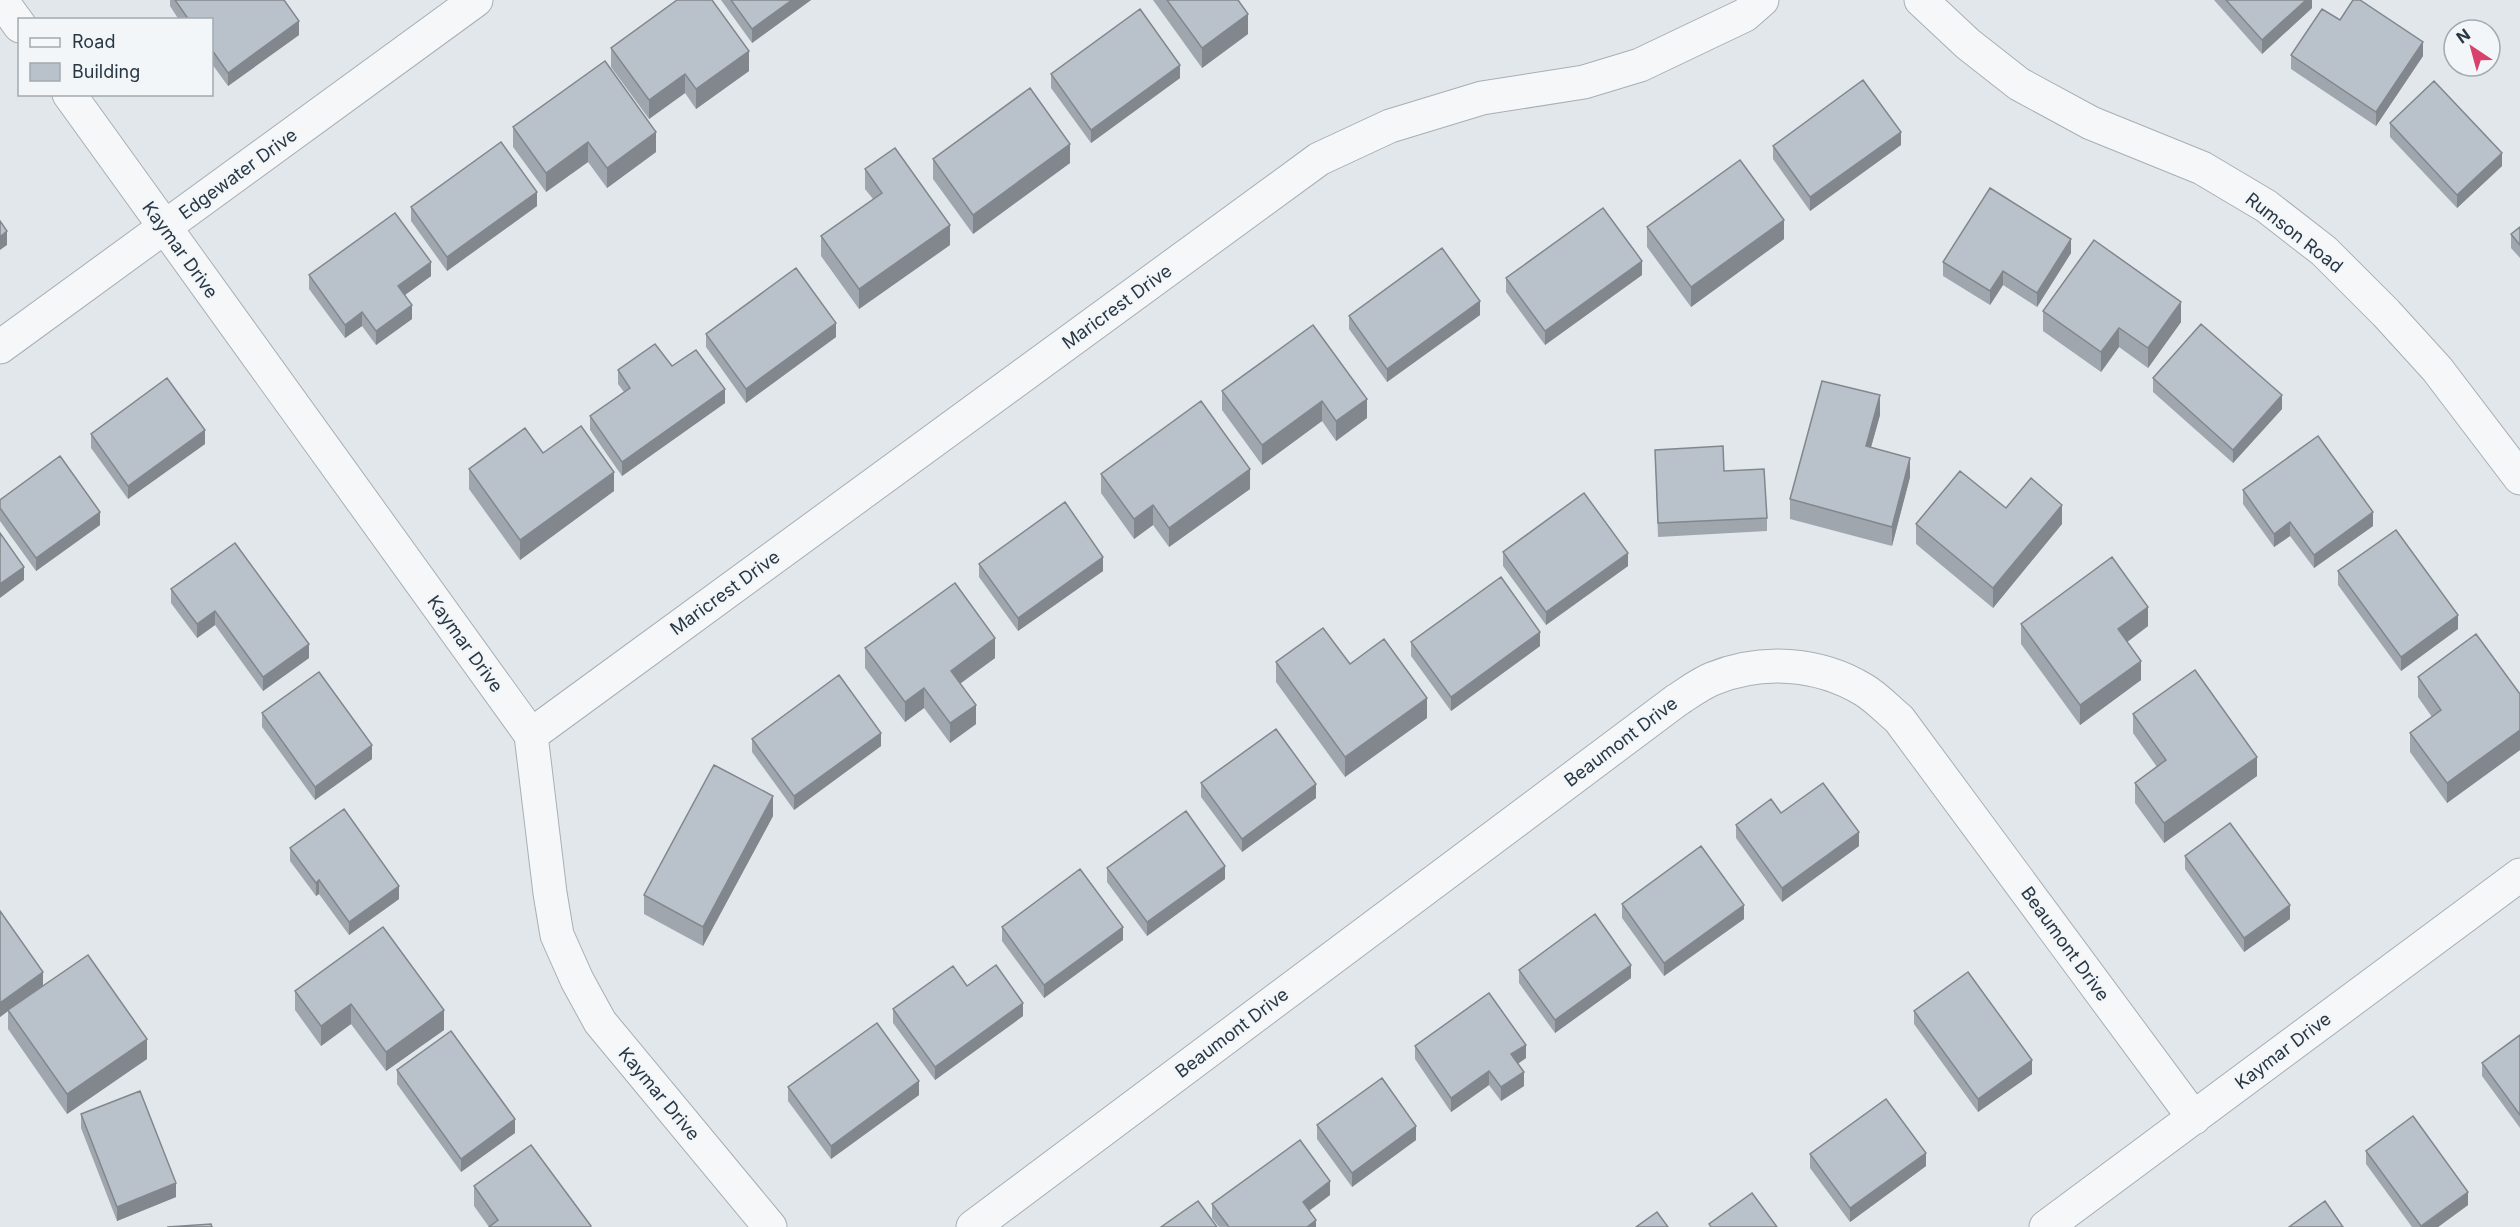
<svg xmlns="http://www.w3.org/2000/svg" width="2520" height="1227" font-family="Inter,sans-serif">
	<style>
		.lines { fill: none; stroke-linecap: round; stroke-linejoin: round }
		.minor-casing { stroke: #a7afb6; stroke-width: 35 }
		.minor { stroke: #f5f7f9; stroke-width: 33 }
		.wall { fill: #9fa6ae }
		.shaded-wall { fill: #82878d }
		.building { fill: #b9c1ca; stroke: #82878d; stroke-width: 1.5 }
		.labels { text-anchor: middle; stroke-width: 4.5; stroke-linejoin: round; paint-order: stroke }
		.street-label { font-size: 18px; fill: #293745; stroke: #f2f6f8 }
	</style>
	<rect width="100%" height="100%" fill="#e2e7eb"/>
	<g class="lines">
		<!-- minor casing -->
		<g class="minor-casing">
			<path id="minor" d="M1,0L20,26
				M1921,0L1968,44L2019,84L2091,123L2202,168L2266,206L2324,251L2386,313L2437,369L2520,478
				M69,94L531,735L550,893L557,935L577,980L600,1022L770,1227
				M0,347L476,0
				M531,735L1319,159L1390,126L1482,98L1584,82L1640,65L1745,15L1762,0
				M973,1227L1677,700C1688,693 1700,684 1712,679C1761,659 1818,662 1864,690C1876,697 1888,710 1899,719L2194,1118
				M2046,1227L2520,875"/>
		</g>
		<!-- minor -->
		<use href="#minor" class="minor"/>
	</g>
	<!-- wall -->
	<path class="wall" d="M170,0H284L299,35L228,86L212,64V20H179L170,6Z
		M721,0H811L752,43Z
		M1153,0H1238L1248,34L1202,68Z
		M2214,0H2312V8L2262,54Z
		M2340,20L2423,56L2376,126L2291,69V55Z
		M611,48L749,71L696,109L685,93L649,119L611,67Z
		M1051,74L1180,78L1091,143L1051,88Z
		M2390,123L2502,166L2457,208L2390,137Z
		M513,127L656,152L607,188L588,162L546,192L513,147Z
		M1901,145L1810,211L1773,159V146Z
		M933,159L1070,163L973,234L933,179Z
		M865,169L950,245L859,309L821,256V236L873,199L865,189Z
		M537,206L447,271L411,221V207Z
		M1647,227L1784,239L1691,307L1647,247Z
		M2520,227V258L2511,248V234Z
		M2071,253L2037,307L2003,285L1990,305L1943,276V262Z
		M309,275L431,276L405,295L412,319L376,345L362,326L345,338L309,289Z
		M1642,275L1545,345L1506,292V278Z
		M2043,311L2181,322L2148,368L2119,347L2101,372L2043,331Z
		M1480,315L1387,382L1349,329V316Z
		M1313,325L1367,418L1336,441L1322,421L1262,465L1222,410V391Z
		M706,334L836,337L746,403L706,347Z
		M672,366L725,403L622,476L590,430V416L624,392L618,384V370Z
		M2153,378L2282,409L2233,463L2153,392Z
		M1880,415L1871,447L1910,477L1892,546L1790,519V499Z
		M91,434L205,444L128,499L91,448Z
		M1655,450L1724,471L1767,518V531L1658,537Z
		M543,453L614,491L520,560L469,489V469Z
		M1101,474L1250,489L1169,547L1153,525L1134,539L1101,493Z
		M2243,490L2373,526L2314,568L2290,536L2274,547L2243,504Z
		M0,500L100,525L36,571L0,521Z
		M2006,508L2062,524L1993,608L1916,544V524Z
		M1503,552L1628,566L1546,625L1503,566Z
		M979,564L1103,571L1018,631L979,577Z
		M2338,571L2458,629L2401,671L2338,585Z
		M171,589L309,658L263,691L215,625L197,638L171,603Z
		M2021,624L2148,626L2127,642L2141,680L2080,725L2021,644Z
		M1411,642L1540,646L1451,711L1411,656Z
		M865,648L995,658L960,684L976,724L950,743L924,708L905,722L865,668Z
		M1276,662L1350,664L1427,718L1345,777L1276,682Z
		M2418,677L2520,694V750L2447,803L2410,752V733L2432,717L2418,697Z
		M262,713L372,759L315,800L262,727Z
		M2133,714L2257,776L2164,843L2135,803V783L2157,767L2133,733Z
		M752,739L881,746L794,810L752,752Z
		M1201,783L1316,798L1242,852L1201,797Z
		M773,816L703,946L644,914V895Z
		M1736,825L1859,846L1782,902L1736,838Z
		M290,848L399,899L349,935L319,894L316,896L290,861Z
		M2185,856L2290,919L2244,952L2185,869Z
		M1107,868L1225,879L1147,936L1107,882Z
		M1622,904L1744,919L1664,976L1622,918Z
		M0,911L43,985L147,1059L67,1114L8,1029V1011L0,1017Z
		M383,927L444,1030L386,1071L351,1024L321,1046L295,1010V991Z
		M1002,927L1123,940L1044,998L1002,941Z
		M1519,970L1631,978L1555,1033L1519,983Z
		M967,986L1023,1016L935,1080L893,1023V1009Z
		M1914,1011L2032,1074L1978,1112L1914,1024Z
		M2520,1035V1128L2482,1076V1063Z
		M1415,1046L1526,1058L1518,1064L1524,1086L1501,1101L1489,1085L1451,1112L1415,1059Z
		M397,1070L515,1133L461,1172L397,1084Z
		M788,1087L919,1095L831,1159L788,1101Z
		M81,1114L176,1197L117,1221L81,1128Z
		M1317,1125L1416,1140L1352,1187L1317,1139Z
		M2366,1151L2468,1205L2438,1227H2412L2366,1164Z
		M1810,1154L1926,1166L1850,1222L1810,1168Z
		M474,1186L591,1227H489L474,1206Z
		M1330,1195L1309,1211L1316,1227H1219L1212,1218V1204Z"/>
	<!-- shaded-wall -->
	<path class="shaded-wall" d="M792,0H811L752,43V29Z
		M2306,0H2312V8L2262,54V40Z
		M1248,14V34L1202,68V48Z
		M299,21V35L228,86V73Z
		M2423,42V56L2376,126V112Z
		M749,51V71L696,109V89Z
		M1180,65V78L1091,143V130Z
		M685,74V93L649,119V100Z
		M656,132V152L607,188V168Z
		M1901,132V145L1810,211V197Z
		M588,142V162L546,192V173Z
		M1070,144V163L973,234V215Z
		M2502,153V166L2457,208V195Z
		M537,192V206L447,271V257Z
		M1784,220V239L1691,307V287Z
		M950,225V245L859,309V289Z
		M7,231V245L0,250V237Z
		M2071,239V253L2037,307V293Z
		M1642,261V275L1545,345V331Z
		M431,262V276L398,300V286Z
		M2003,271V285L1990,305V291Z
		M1480,301V315L1387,382V369Z
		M2181,302V322L2148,368V348Z
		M412,305V319L376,345V331Z
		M362,312V326L345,338V325Z
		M836,323V337L746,403V389Z
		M2119,328V347L2101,372V352Z
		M725,389V403L622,476V462Z
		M1880,395V415L1866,465V446Z
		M2282,395V409L2233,463V450Z
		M1367,399V418L1336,441V421Z
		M1322,401V421L1262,465V445Z
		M205,430V444L128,499V486Z
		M1910,458V477L1892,546V527Z
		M1250,469V489L1169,547V528Z
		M614,472V491L520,560V540Z
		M1153,505V525L1134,539V519Z
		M2062,505V524L1993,608V588Z
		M100,512V525L36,571V558Z
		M2373,512V526L2314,568V555Z
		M2290,522V536L2274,547V534Z
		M1628,553V566L1546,625V612Z
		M1103,557V571L1018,631V618Z
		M24,567V580L0,598V584Z
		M2148,607V626L2118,649V629Z
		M215,611V625L197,638V624Z
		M2458,615V629L2401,671V657Z
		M1540,632V646L1451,711V697Z
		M995,638V658L951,690V671Z
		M309,644V658L263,691V677Z
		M2141,661V680L2080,725V705Z
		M924,688V708L905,722V702Z
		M1427,698V718L1345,777V757Z
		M976,705V724L950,743V723Z
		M2520,730V750L2447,803V783Z
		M881,733V746L794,810V796Z
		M372,745V759L315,800V787Z
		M2257,757V776L2164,843V823Z
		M1316,784V798L1242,852V839Z
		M773,796V816L703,946V927Z
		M1859,832V846L1782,902V888Z
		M1225,866V879L1147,936V922Z
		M319,880V894L316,896V883Z
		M399,886V899L349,935V922Z
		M1744,905V919L1664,976V963Z
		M2290,905V919L2244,952V938Z
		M1123,927V940L1044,998V985Z
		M1631,965V978L1555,1033V1020Z
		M43,972V985L0,1017V1003Z
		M1023,1003V1016L935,1080V1067Z
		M351,1004V1024L321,1046V1026Z
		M444,1010V1030L386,1071V1052Z
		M147,1039V1059L67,1114V1094Z
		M1526,1045V1058L1511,1068V1054Z
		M2032,1060V1074L1978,1112V1099Z
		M1489,1071V1085L1451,1112V1098Z
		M1524,1072V1086L1501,1101V1087Z
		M919,1081V1095L831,1159V1146Z
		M515,1119V1133L461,1172V1159Z
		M1416,1126V1140L1352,1187V1173Z
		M1926,1153V1166L1850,1222V1208Z
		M1330,1181V1195L1303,1215V1202Z
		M176,1183V1197L117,1221V1207Z
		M2468,1192V1205L2438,1227H2421Z
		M1316,1220V1227H1307Z"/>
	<!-- building -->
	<path class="building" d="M175,0H284L299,21L228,73L212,50V20H189Z
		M677,0H712L749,51L696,89L685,74L649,100L611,48Z
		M731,0H792L752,29Z
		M1167,0H1238L1248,14L1202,48Z
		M2226,0H2306L2262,40Z
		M2353,0H2360L2423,42L2376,112L2291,55L2322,9L2340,20Z
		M1140,9L1180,65L1091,130L1051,74Z
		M605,61L656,132L607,168L588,142L546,173L513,127Z
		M1863,80L1901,132L1810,197L1773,146Z
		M2434,81L2502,153L2457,195L2390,123Z
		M1030,88L1070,144L973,215L933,159Z
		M501,142L537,192L447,257L411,207Z
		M895,148L950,225L859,289L821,236L882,193L865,169Z
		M1740,160L1784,220L1691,287L1647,227Z
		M1990,188L2071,239L2037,293L2003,271L1990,291L1943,262Z
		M1603,208L1642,261L1545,331L1506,278Z
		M395,213L431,262L398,286L412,305L376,331L362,312L345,325L309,275Z
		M0,221L7,231L0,237Z
		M2520,227V245L2511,234Z
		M2094,240L2181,302L2148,348L2119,328L2101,352L2043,311Z
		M1442,248L1480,301L1387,369L1349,316Z
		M796,268L836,323L746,389L706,334Z
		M2201,324L2282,395L2233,450L2153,378Z
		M1313,325L1367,399L1336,421L1322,401L1262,445L1222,391Z
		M655,344L672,366L696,350L725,389L622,462L590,416L630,388L618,370Z
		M167,378L205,430L128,486L91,434Z
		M1822,381L1880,395L1866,446L1910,458L1892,527L1790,499Z
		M1201,401L1250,469L1169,528L1153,505L1134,519L1101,474Z
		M581,426L614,472L520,540L469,469L525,428L543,453Z
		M2318,436L2373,512L2314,555L2290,522L2274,534L2243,490Z
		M1723,446L1724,471L1764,469L1767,518L1658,523L1655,450Z
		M60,456L100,512L36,558L0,508V500Z
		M1960,471L2006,508L2031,478L2062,505L1993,588L1916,524Z
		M1584,493L1628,553L1546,612L1503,552Z
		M1065,502L1103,557L1018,618L979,564Z
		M2396,530L2458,615L2401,657L2338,571Z
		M0,533L24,567L0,584Z
		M235,543L309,644L263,677L215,611L197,624L171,589Z
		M2112,557L2148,607L2118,629L2141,661L2080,705L2021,624Z
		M1501,577L1540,632L1451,697L1411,642Z
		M955,583L995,638L951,671L976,705L950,723L924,688L905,702L865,648Z
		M1323,628L1350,664L1384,639L1427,698L1345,757L1276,662Z
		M2476,634L2520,694V730L2447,783L2410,733L2441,710L2418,677Z
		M2195,670L2257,757L2164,823L2135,783L2166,760L2133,714Z
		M319,672L372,745L315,787L262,713Z
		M839,675L881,733L794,796L752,739Z
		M1276,729L1316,784L1242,839L1201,783Z
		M714,765L773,796L703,927L644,895Z
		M1823,783L1859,832L1782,888L1736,825L1771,799L1781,813Z
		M344,809L399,886L349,922L319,880L316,883L290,848Z
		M1186,811L1225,866L1147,922L1107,868Z
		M2230,823L2290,905L2244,938L2185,856Z
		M1701,846L1744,905L1664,963L1622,904Z
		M1080,869L1123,927L1044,985L1002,927Z
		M0,911L43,972L0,1003Z
		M1595,914L1631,965L1555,1020L1519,970Z
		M383,927L444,1010L386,1052L351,1004L321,1026L295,991Z
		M88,955L147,1039L67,1094L8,1010Z
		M996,965L1023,1003L935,1067L893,1009L953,966L967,986Z
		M1968,972L2032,1060L1978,1099L1914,1011Z
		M1489,993L1526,1045L1511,1054L1524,1072L1501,1087L1489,1071L1451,1098L1415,1046Z
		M877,1023L919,1081L831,1146L788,1087Z
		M451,1031L515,1119L461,1159L397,1070Z
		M2520,1035V1115L2482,1063Z
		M1382,1078L1416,1126L1352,1173L1317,1125Z
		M140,1091L176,1183L117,1207L81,1114Z
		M1886,1099L1926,1153L1850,1208L1810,1154Z
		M2413,1116L2468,1192L2421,1226L2366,1151Z
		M1300,1140L1330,1181L1303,1202L1316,1220L1307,1227H1229L1212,1204Z
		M531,1145L591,1226L590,1227H489L498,1220L474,1186Z
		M1752,1193L1777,1227H1711L1709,1224Z
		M1198,1201L1217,1227H1161Z
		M2325,1201L2343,1227H2289Z
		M1657,1212L1668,1227H1636Z
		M211,1224L212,1227H167Z"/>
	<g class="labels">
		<!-- street labels -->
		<g class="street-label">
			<text transform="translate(238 174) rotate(-36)" y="6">Edgewater Drive</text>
			<text transform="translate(2294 233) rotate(38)" y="6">Rumson Road</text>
			<text transform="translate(180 250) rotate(54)" y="6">Kaymar Drive</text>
			<text transform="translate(1117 307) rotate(-36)" y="6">Maricrest Drive</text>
			<text transform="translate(725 593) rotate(-36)" y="6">Maricrest Drive</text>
			<text transform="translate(465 644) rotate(54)" y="6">Kaymar Drive</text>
			<text transform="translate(1621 742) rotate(-37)" y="6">Beaumont Drive</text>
			<text transform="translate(2065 944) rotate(54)" y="6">Beaumont Drive</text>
			<text transform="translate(1232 1033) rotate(-37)" y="6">Beaumont Drive</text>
			<text transform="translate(2283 1051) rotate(-37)" y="6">Kaymar Drive</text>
			<text transform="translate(659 1094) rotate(50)" y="6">Kaymar Drive</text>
		</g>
	</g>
	<!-- legend -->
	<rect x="18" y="18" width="195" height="78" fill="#f2f6f8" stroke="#a2aab0" stroke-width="1.5"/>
	<rect x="30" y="38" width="30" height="9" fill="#f5f7f9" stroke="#a2aab0" stroke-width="1.5"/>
	<text x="72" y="48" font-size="18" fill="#293745">Road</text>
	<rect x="30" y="63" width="30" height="18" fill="#b9c1ca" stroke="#a2aab0" stroke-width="1.5"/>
	<text x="72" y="78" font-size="18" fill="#293745">Building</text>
	<!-- north arrow -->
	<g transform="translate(2472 48) rotate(324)"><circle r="28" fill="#f2f6f8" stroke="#a2aab0" stroke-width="1.5"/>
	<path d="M0-4.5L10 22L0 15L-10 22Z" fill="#d7416b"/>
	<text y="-9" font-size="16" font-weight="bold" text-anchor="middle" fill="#293745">N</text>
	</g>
</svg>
